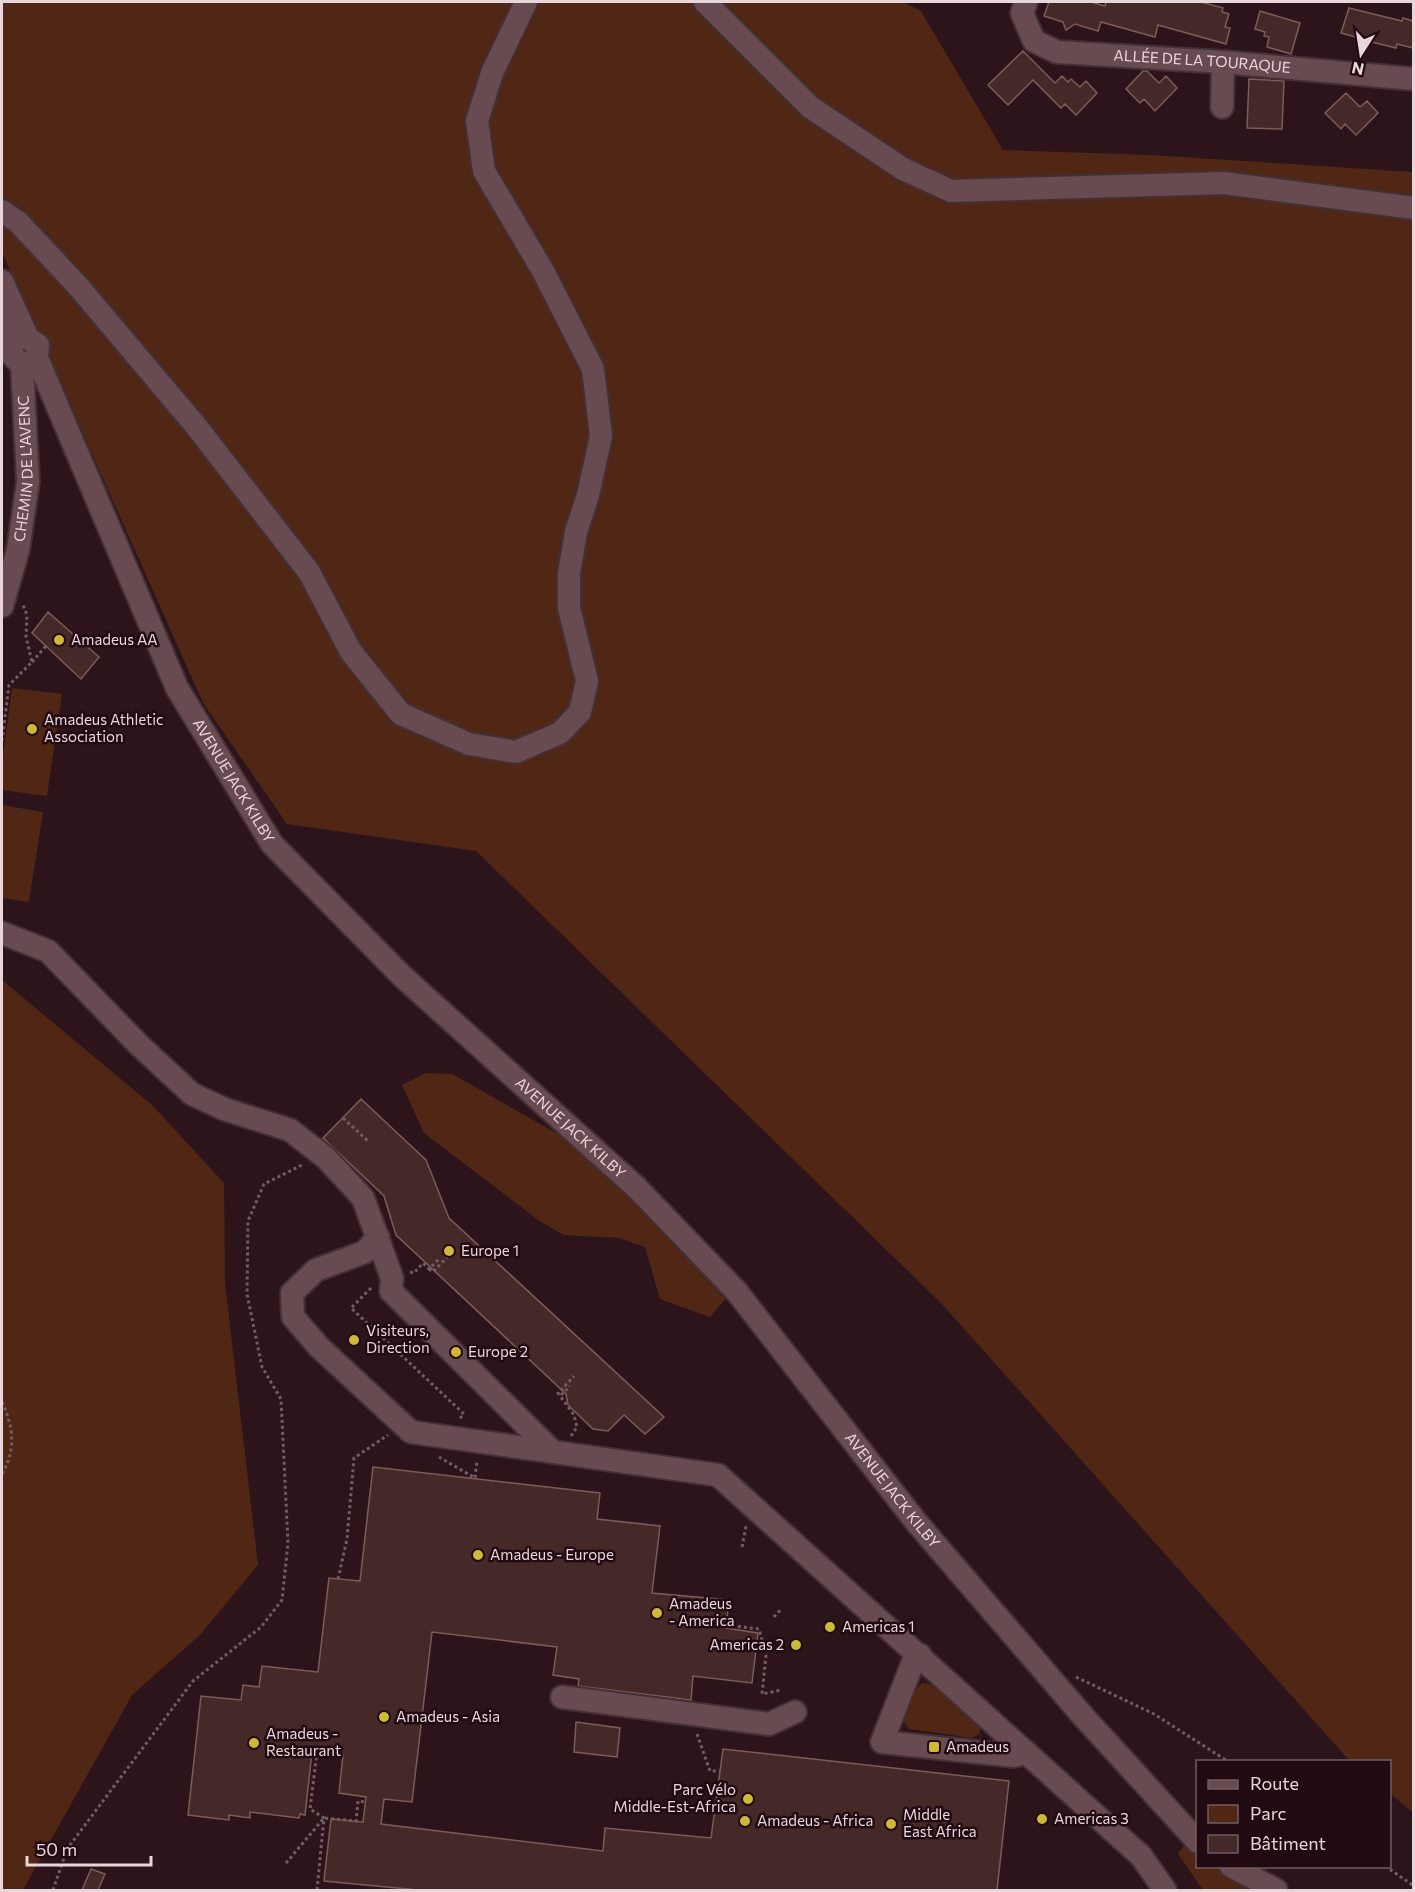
<svg xmlns="http://www.w3.org/2000/svg" width="1415" height="1892" font-family="Commissioner,sans-serif">
	<style>
		.green { fill: #502615 }
		.building { fill: #452928; stroke: #7c5c5a; stroke-width: 1.5 }
		.lines { fill: none; stroke-linecap: round; stroke-linejoin: round }
		.minor-casing { stroke: #433035; stroke-width: 26 }
		.path { stroke: #735c62; stroke-width: 3; stroke-dasharray: 3 3; stroke-linecap: butt }
		.minor { stroke: #684a51; stroke-width: 22 }
		.poi-dot { fill: #ccb938; stroke: #220a12; stroke-width: 2 }
		.labels { text-anchor: middle; stroke-width: 5; stroke-linejoin: round; paint-order: stroke }
		.street-label { font-size: 15px; fill: #e9d6da; stroke: #220a12 }
		.poi-label { font-size: 15px; fill: #e9d6da; stroke: #220a12; text-anchor: start }
	</style>
	<rect width="100%" height="100%" fill="#2d141b"/>
	<!-- green -->
	<path class="green" d="M2,2H903L921,11L1003,150L1151,155L1413,172V1813L1390,1793V1762L1351,1761L1347,1758L942,1304L476,851L287,824L203,703L2,252Z
		M12,688L62,694L47,796L2,790V763Z
		M2,805L43,812L29,902L2,898Z
		M2,980L152,1105L224,1183L225,1283L258,1565L200,1635L132,1695L23,1890H2Z
		M426,1073L452,1074L565,1138L617,1182L728,1296L710,1317L660,1299L645,1247L619,1238L564,1235L541,1222L424,1133L402,1085Z
		M922,1683C947,1684 966,1708 980,1727V1734L972,1738L909,1729L902,1720L914,1691Z
		M1185,1844L1197,1853L1198,1866L1215,1867L1255,1890H1203L1178,1854Z"/>
	<!-- building -->
	<path class="building" d="M1049,2H1091L1105,6L1106,2H1201L1223,8L1222,12L1229,14L1225,27L1230,28L1226,44L1158,25L1155,37L1101,22L1098,31L1075,24L1066,30L1063,22L1044,16Z
		M1349,8L1402,21L1403,18L1413,21V48L1397,44L1396,48L1372,42L1364,46L1359,38L1341,33Z
		M1260,11L1300,23L1291,54L1267,47L1269,37L1264,36L1265,32L1255,29Z
		M1023,51L1055,83L1062,76L1068,82L1071,79L1080,87L1086,81L1097,93L1076,115L1065,104L1061,108L1033,80L1008,105L988,85Z
		M1143,71H1147L1159,83L1166,76L1177,88L1155,111L1144,99L1140,103L1126,89Z
		M1249,79L1284,81L1282,129L1247,128Z
		M1346,93L1360,107L1367,101L1378,113L1356,135L1345,124L1341,129L1325,113Z
		M48,612L99,657L81,679L32,633Z
		M361,1099L426,1160L449,1218L664,1417L645,1434L624,1415L608,1431L593,1429L568,1405L566,1394L396,1235L384,1196L323,1138Z
		M373,1467L600,1493L597,1519L660,1526L652,1593L729,1600L726,1628L758,1633L752,1683L693,1676L691,1700L578,1686L579,1679L553,1675L557,1647L432,1632L412,1802L384,1799L381,1824L603,1851L605,1828L711,1838L723,1749L1009,1781L997,1890H418L324,1881L331,1819L363,1822L366,1797L339,1793L343,1755L312,1752L305,1815L300,1814L299,1818L250,1812V1818L229,1815V1820L188,1815L201,1696L241,1700L243,1685L259,1687L262,1666L318,1672L329,1578L360,1581Z
		M576,1722L620,1728L617,1757L574,1752Z
		M91,1869L105,1874L98,1890H82Z"/>
	<g class="lines">
		<!-- minor casing -->
		<g class="minor-casing">
			<g id="minor">
				<path d="M705,2L810,107L903,169L951,191L1224,183L1414,208"/>
				<path id="s1" d="M1026,2L1022,13L1034,41L1057,52L1223,62L1414,79"/>
				<path d="M1222,107L1223,62"/>
				<path d="M2,211L18,222L77,285L196,426L309,572L351,652L401,714L469,744L516,752L560,733L580,712L587,681L569,608V573L576,532L588,495L601,436L593,369L543,271L484,171L477,121L492,73L526,2"/>
				<path id="s2" d="M2,281L28,338L38,345L37,358L177,688L272,844L402,976L637,1188L737,1292L917,1523L1082,1715L1198,1842"/>
				<path d="M12,314V355L22,365L34,361"/>
				<path id="s3" d="M2,606L18,550L28,482L22,365"/>
				<path d="M2,933L48,951L138,1044L192,1094L224,1109L290,1130L326,1158L363,1198L392,1278L391,1291L551,1450"/>
				<path d="M378,1237L365,1252L316,1270L292,1293L293,1317L319,1347L411,1432L718,1475L1141,1856L1165,1890"/>
				<path d="M920,1655L913,1662L882,1742L1014,1756L1026,1752"/>
				<path d="M562,1697L769,1724L795,1712"/>
				<path d="M1231,1866L1276,1890"/>
			</g>
		</g>
		<!-- path -->
		<path class="path" d="M32,662L46,646
			M2,741L9,685L32,662L26,637L27,615L23,605
			M343,1118L368,1141
			M429,1269L433,1272L449,1255
			M410,1272L414,1273L423,1263L429,1269L439,1259
			M371,1288L351,1308L464,1414L458,1420
			M561,1395L570,1386
			M2,1402C14,1428 16,1449 2,1474
			M571,1436L577,1427L574,1415L558,1393L574,1376
			M439,1457L475,1478L477,1461
			M742,1547L746,1526
			M338,1579L347,1539L354,1458L388,1435
			M774,1617L781,1609
			M726,1625L759,1629L766,1655L762,1694L782,1690
			M1076,1677L1154,1714L1229,1762
			M697,1734L710,1771H720
			M286,1863L324,1818L356,1821L358,1801L365,1802
			M1385,1866L1414,1886
			M53,1890L67,1849L193,1681L261,1627L282,1600L288,1543L281,1399L262,1367L247,1294L248,1221L264,1184L302,1165
			M317,1890L324,1818L310,1809L317,1752"/>
		<!-- minor -->
		<use href="#minor" class="minor"/>
	</g>
	<!-- markers -->
	<g class="poi-dot">
		<circle cx="59" cy="640" r="6"/>
		<circle cx="32" cy="729" r="6"/>
		<circle cx="449" cy="1251" r="6"/>
		<circle cx="354" cy="1340" r="6"/>
		<circle cx="456" cy="1352" r="6"/>
		<circle cx="478" cy="1555" r="6"/>
		<circle cx="657" cy="1613" r="6"/>
		<circle cx="830" cy="1627" r="6"/>
		<circle cx="796" cy="1645" r="6"/>
		<circle cx="384" cy="1717" r="6"/>
		<circle cx="254" cy="1743" r="6"/>
		<rect x="928" y="1741" width="12" height="12" rx="3"/>
		<circle cx="748" cy="1799" r="6"/>
		<circle cx="1042" cy="1819" r="6"/>
		<circle cx="745" cy="1821" r="6"/>
		<circle cx="891" cy="1824" r="6"/>
	</g>
	<g class="labels">
		<!-- street labels -->
		<g class="street-label">
			<text dy="5" stroke="none"><textPath href="#s1" startOffset="213">ALLÉE DE LA TOURAQUE</textPath></text>
			<text dy="5" stroke="none"><textPath href="#s3" startOffset="140">CHEMIN DE L'AVENC</textPath></text>
			<text dy="5" stroke="none"><textPath href="#s2" startOffset="555">AVENUE JACK KILBY</textPath></text>
			<text dy="5" stroke="none"><textPath href="#s2" startOffset="1041">AVENUE JACK KILBY</textPath></text>
			<text dy="5" stroke="none"><textPath href="#s2" startOffset="1527">AVENUE JACK KILBY</textPath></text>
		</g>
		<!-- poi labels -->
		<g class="poi-label">
			<text x="71" y="645">Amadeus AA</text>
			<text x="44" y="725">Amadeus Athletic<tspan x="44" dy="17">Association</tspan></text>
			<text x="461" y="1256">Europe 1</text>
			<text x="366" y="1336">Visiteurs,<tspan x="366" dy="17">Direction</tspan></text>
			<text x="468" y="1357">Europe 2</text>
			<text x="490" y="1560">Amadeus - Europe</text>
			<text x="669" y="1609">Amadeus<tspan x="669" dy="17">- America</tspan></text>
			<text x="842" y="1632">Americas 1</text>
			<text x="784" y="1650" text-anchor="end">Americas 2</text>
			<text x="396" y="1722">Amadeus - Asia</text>
			<text x="266" y="1739">Amadeus -<tspan x="266" dy="17">Restaurant</tspan></text>
			<text x="946" y="1752">Amadeus</text>
			<text x="736" y="1795" text-anchor="end">Parc Vélo<tspan x="736" dy="17">Middle-Est-Africa</tspan></text>
			<text x="903" y="1820">Middle<tspan x="903" dy="17">East Africa</tspan></text>
			<text x="1054" y="1824">Americas 3</text>
			<text x="757" y="1826">Amadeus - Africa</text>
		</g>
	</g>
	<!-- border -->
	<rect width="1415" height="1892" fill="none" stroke="#e9d6da" stroke-width="6"/>
	<!-- legend -->
	<rect x="1196" y="1760" width="195" height="108" fill="#220a12" stroke="#725c62" stroke-width="1.5"/>
	<rect x="1208" y="1780" width="30" height="9" fill="#684a51" stroke="#725c62" stroke-width="1.5"/>
	<text x="1250" y="1790" font-size="18" fill="#e9d6da">Route</text>
	<rect x="1208" y="1805" width="30" height="18" fill="#502615" stroke="#725c62" stroke-width="1.5"/>
	<text x="1250" y="1820" font-size="18" fill="#e9d6da">Parc</text>
	<rect x="1208" y="1835" width="30" height="18" fill="#452928" stroke="#725c62" stroke-width="1.5"/>
	<text x="1250" y="1850" font-size="18" fill="#e9d6da">Bâtiment</text>
	<!-- north arrow -->
	<g transform="translate(1361 54) rotate(192)" stroke="#220a12" stroke-width="4.5" paint-order="stroke">
	<path d="M0-4.5L10 22L0 15L-10 22Z" fill="#e9d6da"/>
	<text y="-9" font-size="16" font-weight="bold" text-anchor="middle" fill="#e9d6da">N</text>
	</g>
	<!-- scale -->
	<path d="M27 1856v9h124v-9" fill="none" stroke="#e9d6da" stroke-width="3"/>
	<text x="36" y="1856" font-size="18" fill="#e9d6da" stroke="#220a12" stroke-width="4.5" paint-order="stroke">50 m</text>
</svg>
